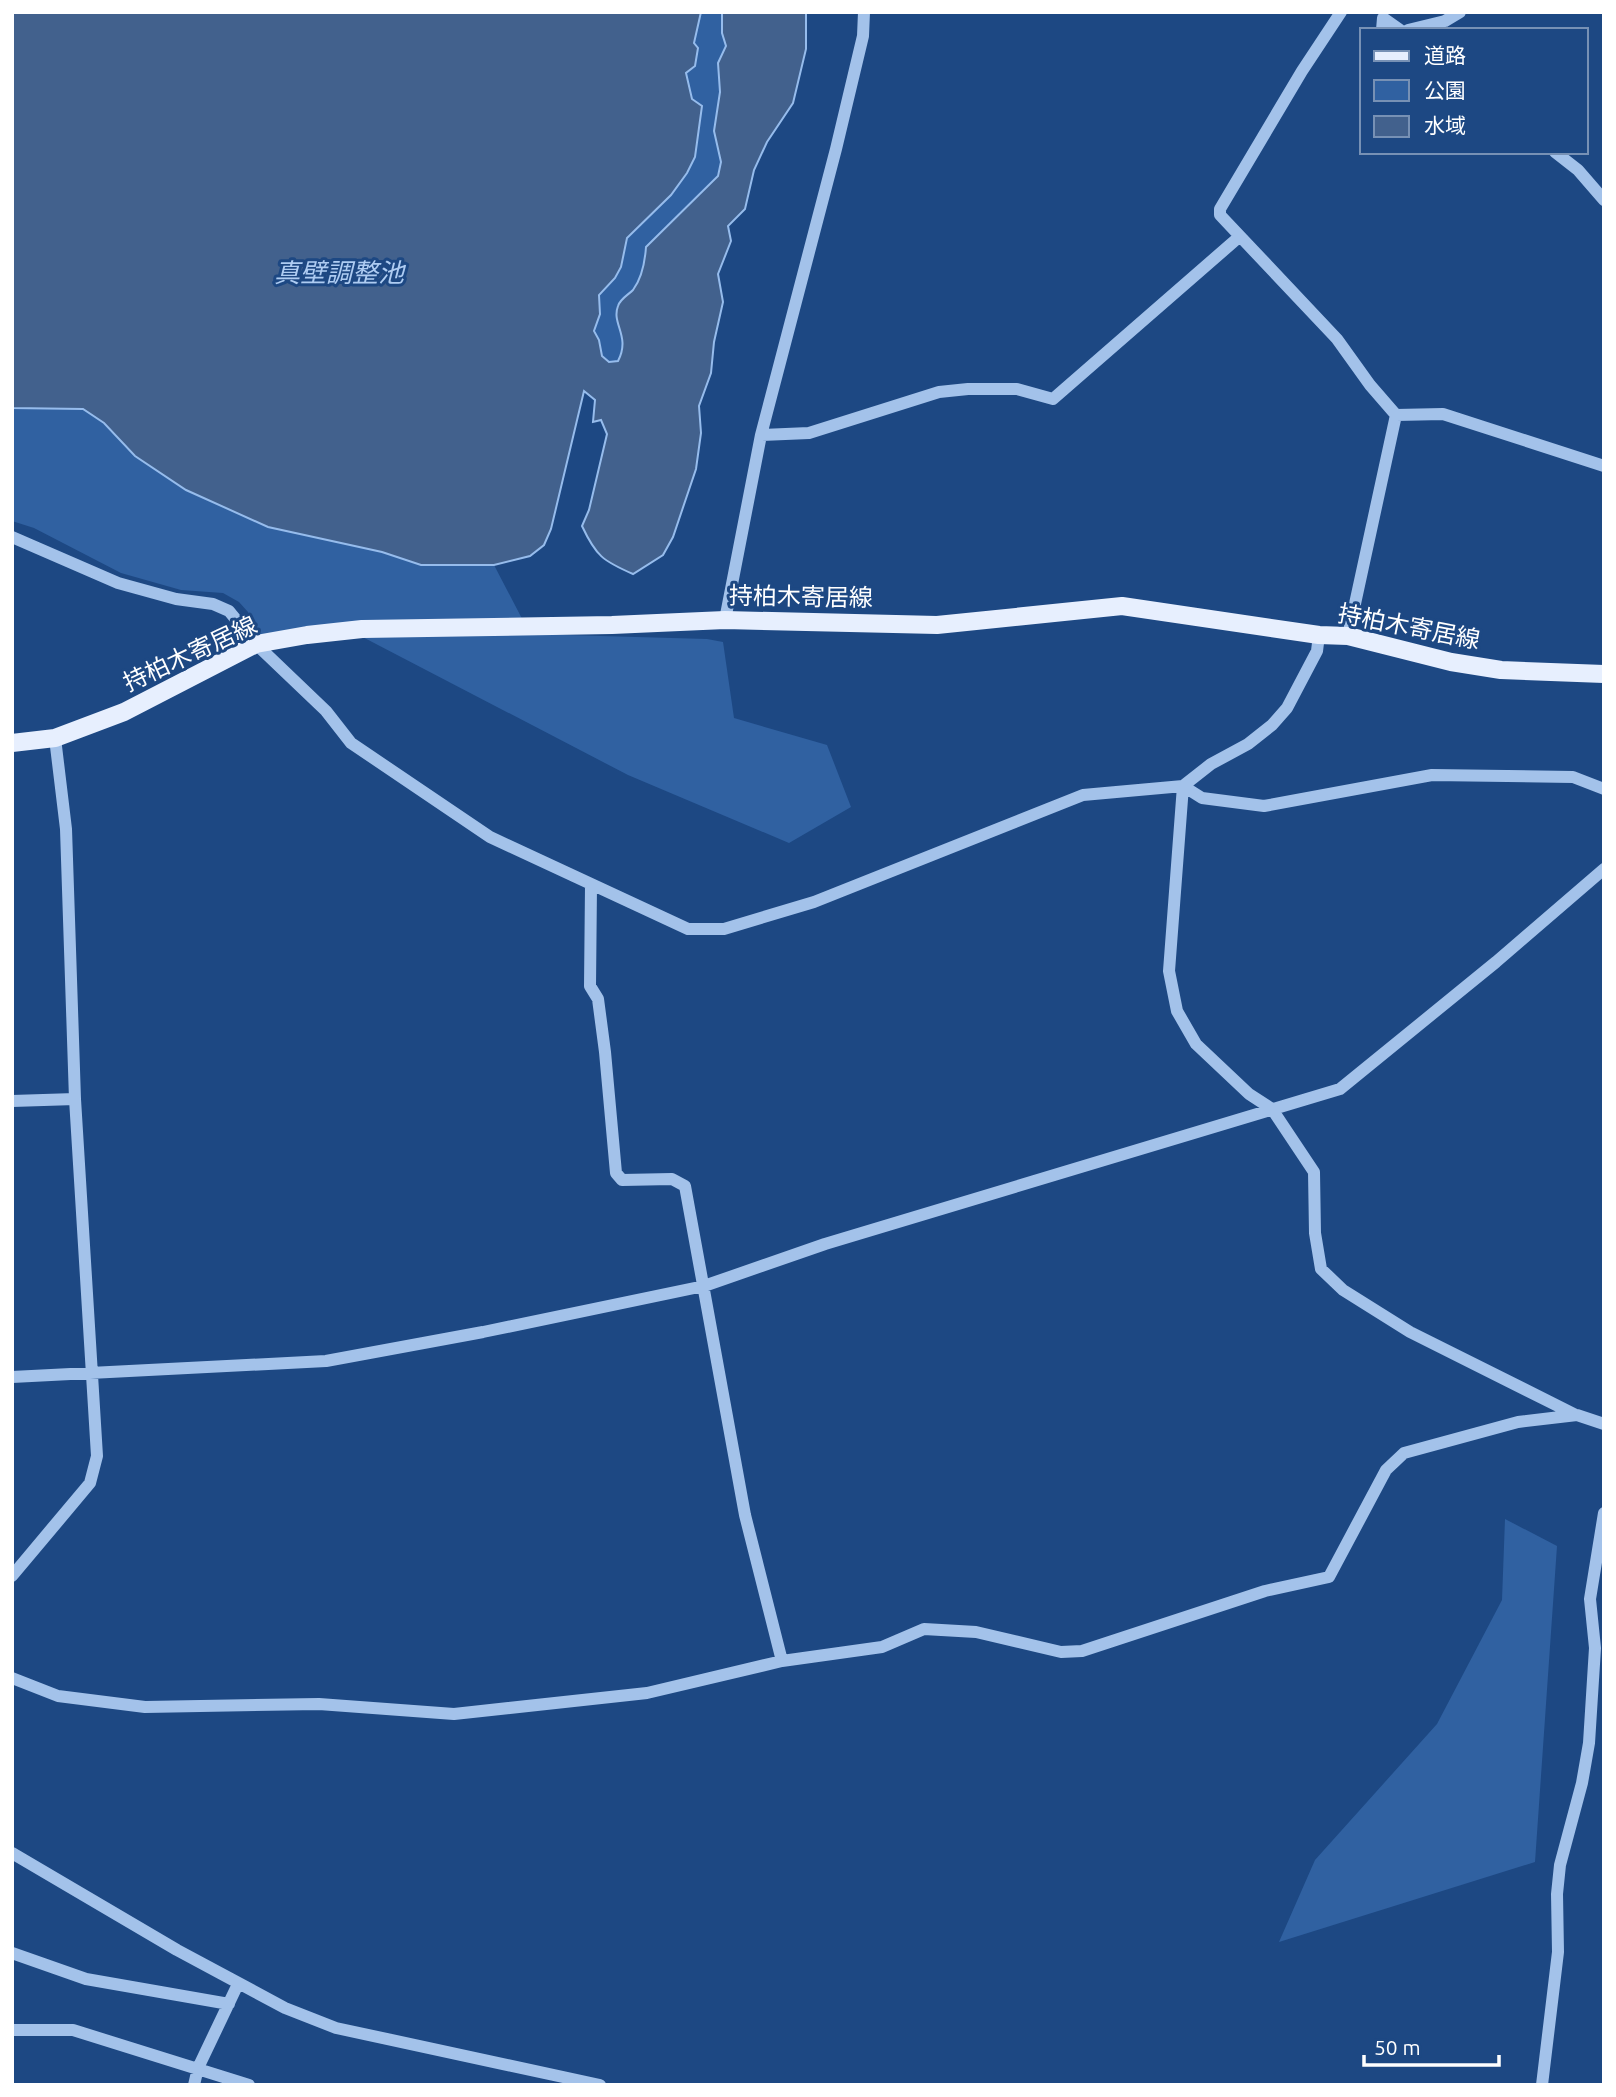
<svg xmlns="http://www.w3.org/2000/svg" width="1616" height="2097" font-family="Ubuntu,'Noto Sans JP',sans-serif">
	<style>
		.green { fill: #3061a1 }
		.water { fill: #42618d; stroke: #96bcec; stroke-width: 2 }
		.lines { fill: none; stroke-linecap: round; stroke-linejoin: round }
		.minor { stroke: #a3c2ea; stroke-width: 12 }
		.major { stroke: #e7effe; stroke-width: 18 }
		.labels { text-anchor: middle; stroke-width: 6; stroke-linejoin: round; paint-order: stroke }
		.street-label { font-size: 24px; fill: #fff; stroke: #1d4883 }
		.water-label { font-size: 26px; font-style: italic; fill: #aeccf2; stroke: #1d4883 }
	</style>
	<rect width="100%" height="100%" fill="#1d4883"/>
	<!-- green -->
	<path class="green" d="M701,12H722V33L726,46L718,63L720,92L714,131L721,162L717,176L646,247C645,261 642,278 633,290C628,295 620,299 618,307C611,324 631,336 618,361L609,362L602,356C601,352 595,332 595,329C595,317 600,308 599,295L615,278L621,267L627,238L671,195L687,173L695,157L697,140L686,73Z
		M12,409H83L104,423L135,456L186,490L268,527L382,552L421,565H494L530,634L707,639L723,642L734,718L827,745L851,807L789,843L628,775L353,632L259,634L248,612L239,602L223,593L181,590L121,573L34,528L12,521Z
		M1505,1519L1557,1546L1535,1862L1279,1942L1315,1860L1437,1724L1502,1600Z"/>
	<!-- water -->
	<path class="water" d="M12,12H701L694,43L698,48L695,66L686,73L692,99L702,106L695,157L687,173L671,195L627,238L621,267L615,278L599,295L600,314L594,331L599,340L602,356L609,362L618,361C631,336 611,324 618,306C620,299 628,295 633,290C642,278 645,261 646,247L718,176L721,162L714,131L720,92L718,63L726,46L722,33V12H806V49L793,103L767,142L754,170L745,209L728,226L731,241L718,274L723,302L714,342L711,373L699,406L701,433L696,469L673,537L663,555L633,574C603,561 596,556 582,526L589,510L607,434L601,420L593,422L595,400L584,391L551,529L544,545L530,556L494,565H421L382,552L268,527L186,490L135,456L104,423L83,409L12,408Z"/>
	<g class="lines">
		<!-- minor -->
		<path class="minor" d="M1341,12L1302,71L1220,209V215L1337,339L1370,385L1396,415
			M1382,30L1383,18L1400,30
			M1408,30L1445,21L1460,12
			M1555,152L1578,170L1604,200
			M1396,415L1443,414L1604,466
			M761,435L809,433L939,392L968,389H1017L1053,399L1239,237
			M12,537L118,583L176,599L213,604L229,611L256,644L326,711L351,743L490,837L688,929H724L814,902L1083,795L1183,786L1211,764L1248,744L1272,725L1287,708L1317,651L1319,635
			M725,620L761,435L836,149L863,36L864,12
			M1348,636L1396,415
			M1183,786L1169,971L1177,1011L1196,1044L1249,1094L1272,1109L1314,1172L1315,1233L1321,1269L1343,1290L1410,1332L1576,1415
			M1183,786L1202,798L1264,806L1432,775L1573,777L1604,789
			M591,886L590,986L598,999L605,1052L616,1173L622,1180L672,1179L685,1186L745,1515L782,1661
			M12,1101L75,1099
			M12,1377L326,1361L483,1332L704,1286L825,1244L1340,1089L1496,962L1604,869
			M12,1576L90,1483L97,1456L75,1099L66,829L55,738
			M12,1678L58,1696L145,1707L319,1704L454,1714L647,1693L782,1661L882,1647L924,1629L976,1632L1061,1652L1082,1651L1265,1591L1329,1577L1386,1470L1404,1453L1518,1422L1577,1415L1604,1424
			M12,1853L177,1950L285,2008L336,2028L600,2085
			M12,1953L86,1979L229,2004
			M12,2030H73L249,2085
			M194,2085L198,2068L238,1984
			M1542,2085L1558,1952L1557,1894L1560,1865L1582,1783L1589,1743L1595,1648L1590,1599L1604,1513"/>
		<!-- major -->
		<path class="major" d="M12,743L55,738L124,712L256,644L307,635L362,629L612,625L725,620L937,625L1122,606L1319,635L1348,636L1451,662L1501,670L1604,674"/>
	</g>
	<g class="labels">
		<!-- street labels -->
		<g class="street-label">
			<text transform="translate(801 597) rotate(1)" y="8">持柏木寄居線</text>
			<text transform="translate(1409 627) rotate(11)" y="8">持柏木寄居線</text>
			<text transform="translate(190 654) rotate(-25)" y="8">持柏木寄居線</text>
		</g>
		<!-- water labels -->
		<g class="water-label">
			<text x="339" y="282">真壁調整池</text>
		</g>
	</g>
	<!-- border -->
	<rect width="1616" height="2097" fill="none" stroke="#ffffff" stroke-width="28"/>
	<!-- legend -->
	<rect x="1360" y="28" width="228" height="126" fill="#1d4883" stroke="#7791b5" stroke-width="2"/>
	<rect x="1374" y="51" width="35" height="10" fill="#e7effe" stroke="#7791b5" stroke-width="2"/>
	<text x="1424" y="63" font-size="21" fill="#ffffff">道路</text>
	<rect x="1374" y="80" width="35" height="21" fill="#3061a1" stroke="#7791b5" stroke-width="2"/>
	<text x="1424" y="98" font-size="21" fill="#ffffff">公園</text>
	<rect x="1374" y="116" width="35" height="21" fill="#42618d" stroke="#7791b5" stroke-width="2"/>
	<text x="1424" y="133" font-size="21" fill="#ffffff">水域</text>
	<!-- scale -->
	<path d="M1364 2055v10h135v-10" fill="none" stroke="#ffffff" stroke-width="3.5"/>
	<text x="1374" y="2055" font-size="21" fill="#ffffff" stroke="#1d4883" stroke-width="5" paint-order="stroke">50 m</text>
</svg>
